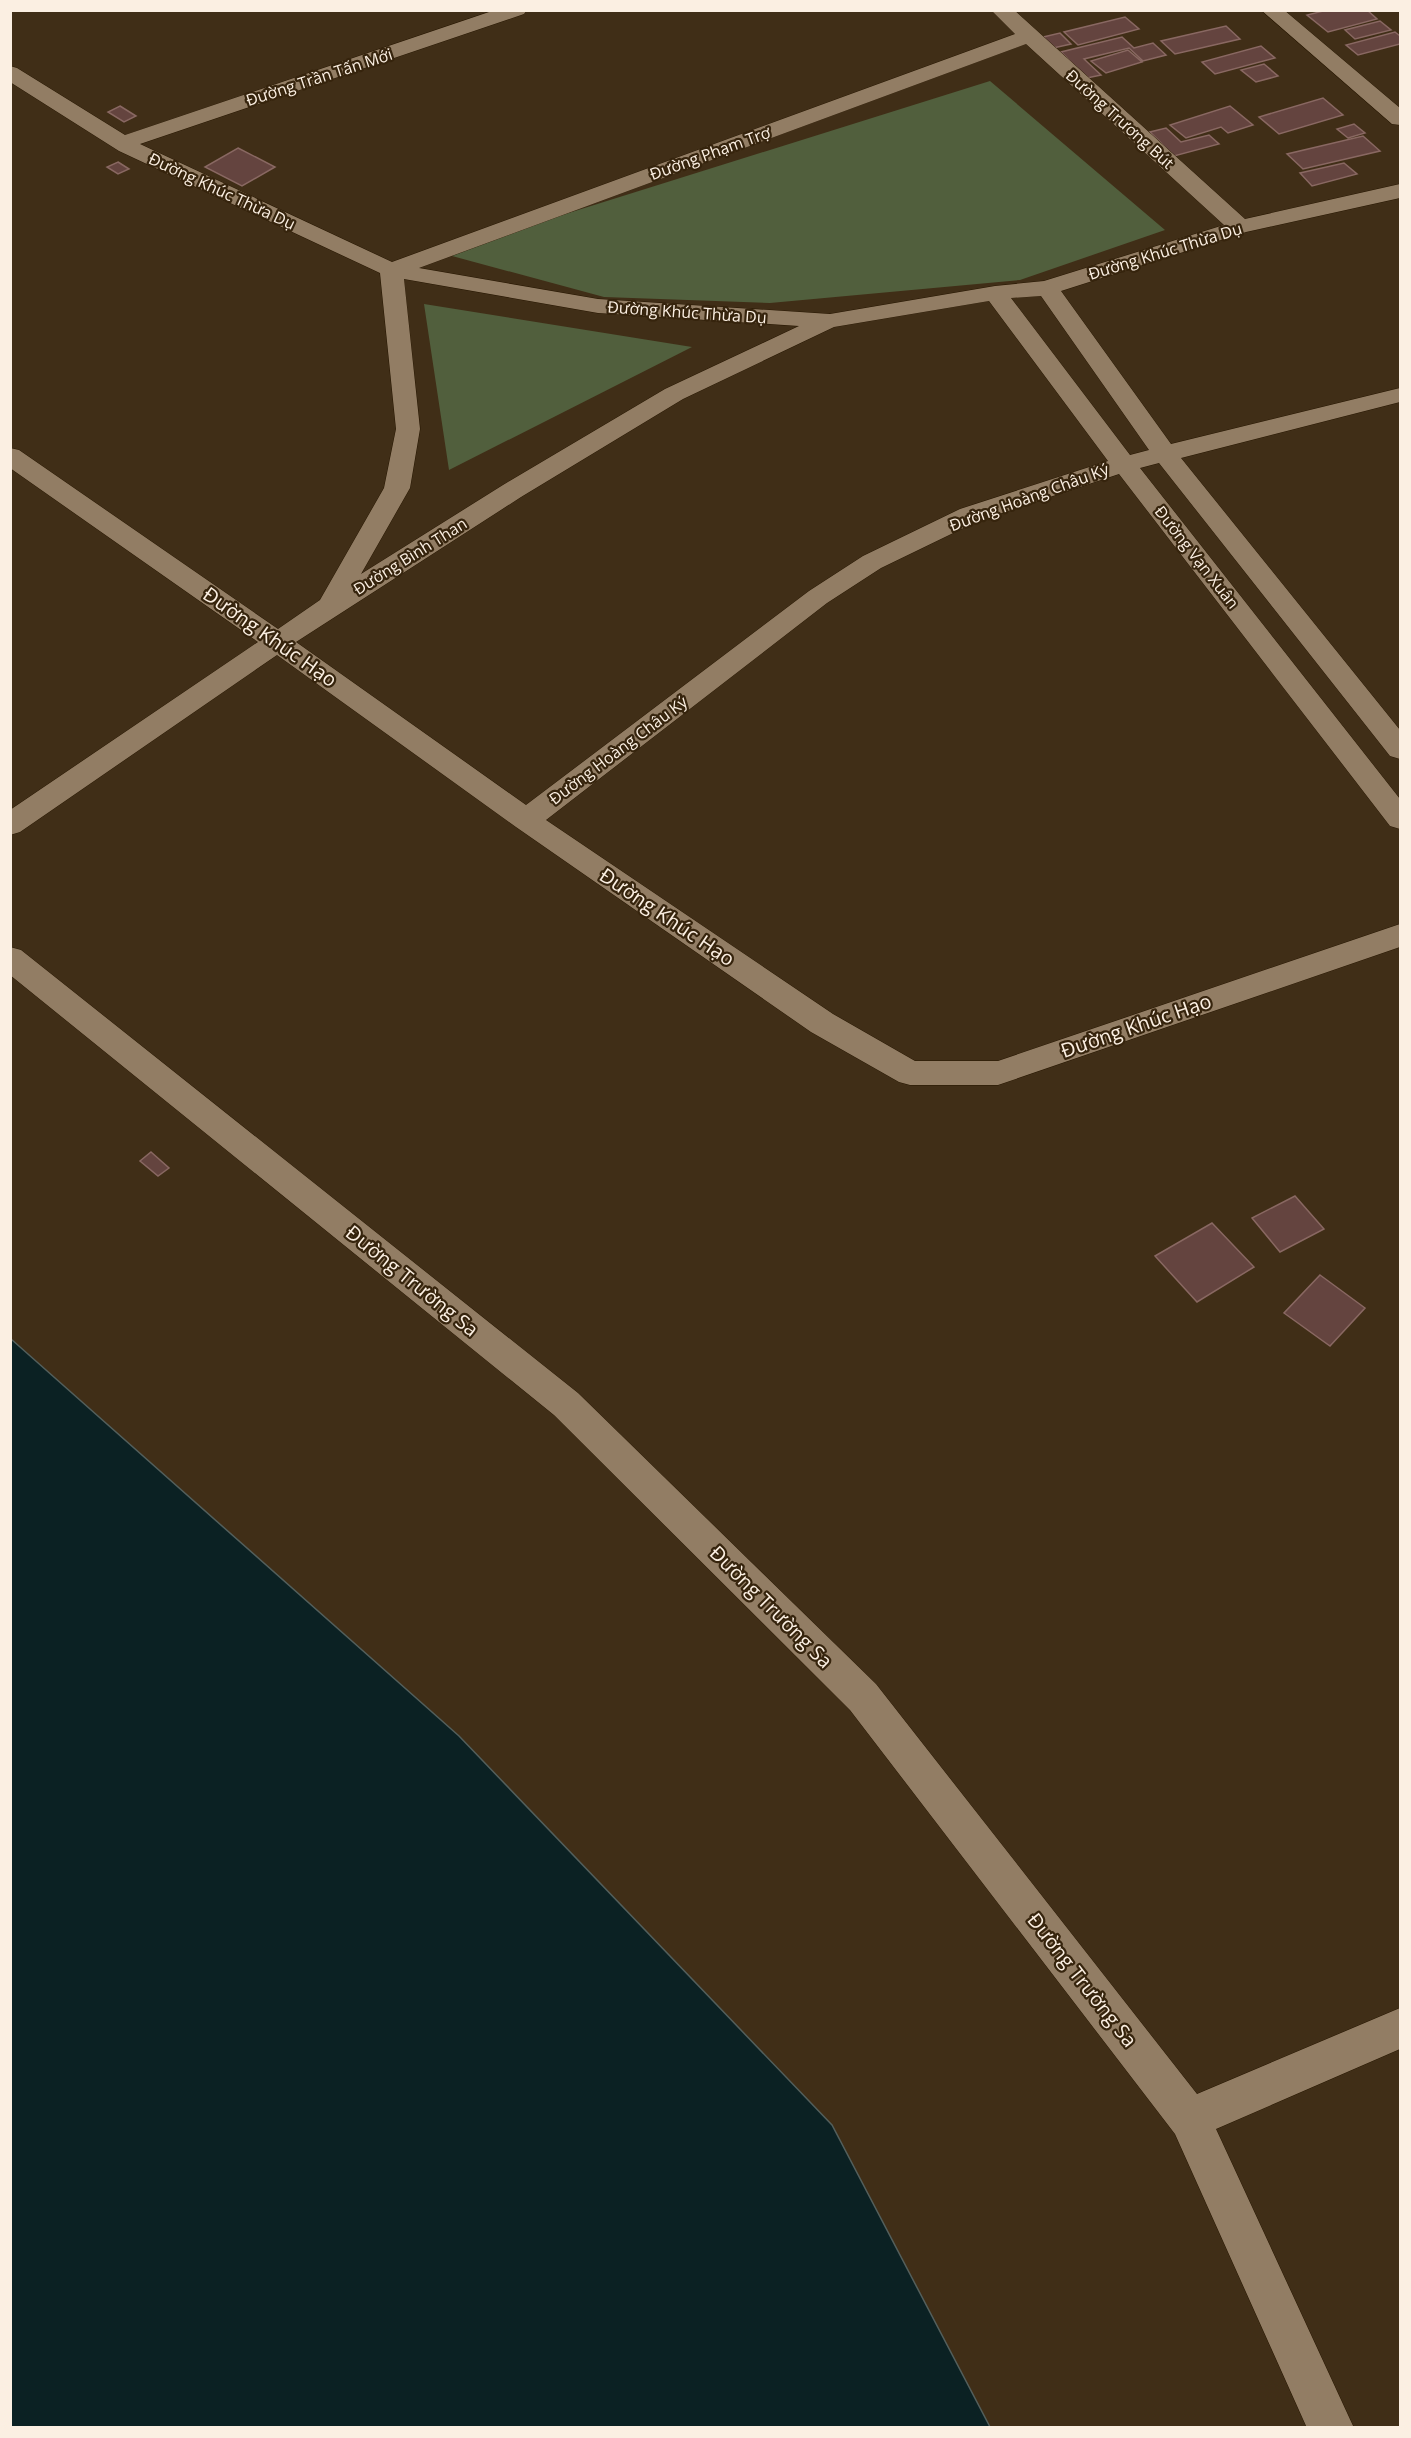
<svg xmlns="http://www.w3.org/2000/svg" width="1411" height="2438" font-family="'Open Sans',sans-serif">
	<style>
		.green { fill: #515f3d }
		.water { fill: #0b2123; stroke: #535f5c; stroke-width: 1.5 }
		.building { fill: #64443f; stroke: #896862; stroke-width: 1.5 }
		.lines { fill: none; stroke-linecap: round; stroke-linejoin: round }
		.street-casing { stroke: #261601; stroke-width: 1 }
		.street { fill: #927d64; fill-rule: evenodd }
		.labels { text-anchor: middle; stroke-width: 4.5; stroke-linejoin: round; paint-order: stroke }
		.far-street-label { font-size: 16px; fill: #fbefe2; stroke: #36240d }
		.street-label { font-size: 20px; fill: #fbefe2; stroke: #36240d }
	</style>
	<rect width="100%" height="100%" fill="#402e17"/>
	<!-- green -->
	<path class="green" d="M990,81L1165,230L1020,280L770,303L604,297L441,253Z
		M424,304L692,347L449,470Z"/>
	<!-- water -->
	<path class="water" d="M11,1339L459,1736L832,2125L990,2427H11Z"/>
	<!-- building -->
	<path class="building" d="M1327,10H1367L1377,19L1328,32L1307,15Z
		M1125,17L1139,29L1078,45L1064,32Z
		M1380,21L1391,30L1355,39L1345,30Z
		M1226,26L1240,39L1175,54L1161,41Z
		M1395,32L1400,36V44L1358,55L1346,45Z
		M1060,33L1071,44L1049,49L1039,38Z
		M1122,37L1134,48L1153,43L1166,55L1143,61L1129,48L1084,59L1101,75L1087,78L1061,52Z
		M1261,46L1275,58L1215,74L1202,62Z
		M1128,50L1142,62L1106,73L1091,61Z
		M1264,64L1278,76L1256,82L1241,70Z
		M1323,98L1343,115L1279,134L1259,117Z
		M120,106L136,116L124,122L108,112Z
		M1230,106L1253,125L1228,133L1221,127L1186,138L1170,125Z
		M1354,124L1365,133L1348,138L1337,129Z
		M1166,128L1181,142L1209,135L1219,144L1174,156L1150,132Z
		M1363,136L1380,151L1303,169L1287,154Z
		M238,148L275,167L242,186L205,167Z
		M118,162L129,169L118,174L107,167Z
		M1344,163L1357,174L1312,186L1300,173Z
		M151,1152L169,1168L158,1176L140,1161Z
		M1295,1196L1324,1229L1280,1252L1252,1218Z
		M1212,1223L1254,1267L1197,1302L1155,1256Z
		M1320,1275L1365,1308L1330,1346L1284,1313Z"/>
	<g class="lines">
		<!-- street casing -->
		<g class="street-casing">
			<path id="street" d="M495,10H527L524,14L140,144L392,262L1015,34L991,10H1014L1245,219L1400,184V198L1246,232L1061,291L1171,444L1400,388V402L1181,458L1400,730V759L1390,756L1159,463L1140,468L1400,799V829L1390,826L1119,474L978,521L881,568L827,603L546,820L833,1014L915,1061H998L1400,924V947L998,1085H910L899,1082L811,1032L516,827L277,655L20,832L10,835V810L258,642L10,468V448L19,450L278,629L320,600L384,488L396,429L380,273L119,151L10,82V66L17,68L125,135ZM1026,44L1224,225L1044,281L995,286L830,314L598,299L419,268ZM404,279L598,313L799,326L665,389L503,485L361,574L410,488L420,429ZM1041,296L1149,450L1130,455L1011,298ZM989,301L1108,461L960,509L863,556L809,591L526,805L296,642L521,497L683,399L834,327Z
				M1261,10H1284L1400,108V125L1392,124Z
				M10,947L21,950L578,1393L876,1684L1197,2094L1400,2008V2049L1216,2129L1354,2428H1307L1175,2134L850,1710L554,1415L10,975Z"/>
		</g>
		<!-- street -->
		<use href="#street" class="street"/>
	</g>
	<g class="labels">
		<!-- far-street labels -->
		<g class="far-street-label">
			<text transform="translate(319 77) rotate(-18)" y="6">Đường Trần Tấn Mới</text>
			<text transform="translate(1120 119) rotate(42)" y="6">Đường Trương Bút</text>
			<text transform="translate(710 153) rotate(-20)" y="6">Đường Phạm Trợ</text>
			<text transform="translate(222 191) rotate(25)" y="6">Đường Khúc Thừa Dụ</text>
			<text transform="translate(1165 251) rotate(-17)" y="6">Đường Khúc Thừa Dụ</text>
			<text transform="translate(687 312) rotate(4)" y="6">Đường Khúc Thừa Dụ</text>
			<text transform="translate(1029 497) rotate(-20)" y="6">Đường Hoàng Châu Ký</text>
			<text transform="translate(410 556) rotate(-32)" y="6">Đường Bình Than</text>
			<text transform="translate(1197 557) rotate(52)" y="6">Đường Vạn Xuân</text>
			<text transform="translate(618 750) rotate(-37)" y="6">Đường Hoàng Châu Ký</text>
		</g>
		<!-- street labels -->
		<g class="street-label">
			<text transform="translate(270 637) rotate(35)" y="7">Đường Khúc Hạo</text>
			<text transform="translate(667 917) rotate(34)" y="7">Đường Khúc Hạo</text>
			<text transform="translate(1136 1026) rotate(-19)" y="7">Đường Khúc Hạo</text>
			<text transform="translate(412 1281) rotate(39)" y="7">Đường Trường Sa</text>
			<text transform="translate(771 1607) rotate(45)" y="7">Đường Trường Sa</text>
			<text transform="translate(1082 1980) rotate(52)" y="7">Đường Trường Sa</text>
		</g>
	</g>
	<!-- border -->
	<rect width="1411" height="2438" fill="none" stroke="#fbefe2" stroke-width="24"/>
</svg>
